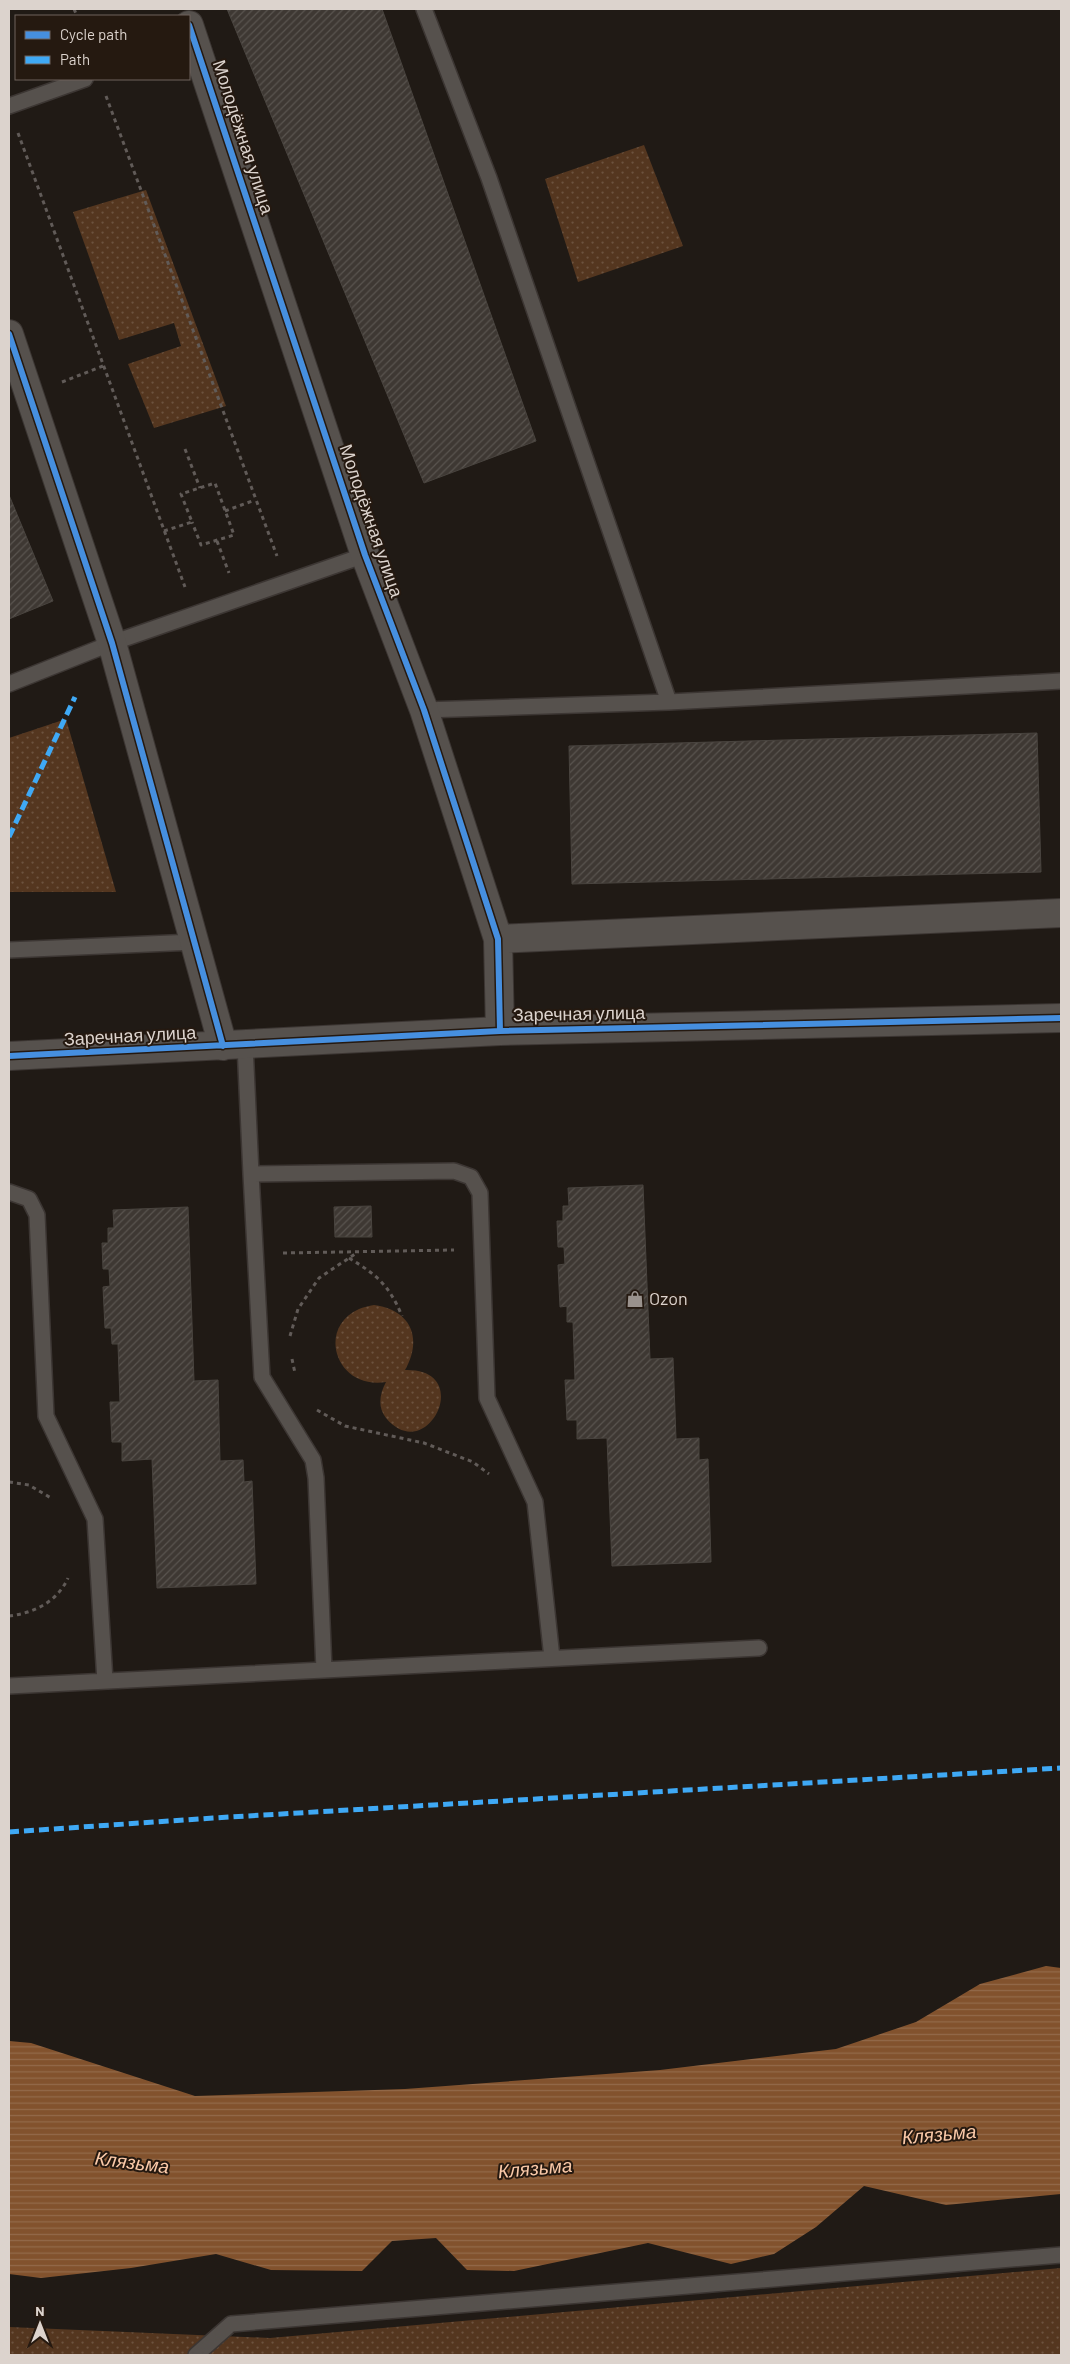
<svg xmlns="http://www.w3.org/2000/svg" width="1070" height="2364" font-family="Barlow,sans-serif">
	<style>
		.green { fill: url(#green-dots) }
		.water { fill: url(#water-rules) }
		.building { fill: url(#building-hatch); stroke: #49443f }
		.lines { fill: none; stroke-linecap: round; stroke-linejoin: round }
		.service-casing { stroke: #3c3633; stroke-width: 18 }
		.minor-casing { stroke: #3c3633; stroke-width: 30 }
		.path { stroke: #615b58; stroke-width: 3; stroke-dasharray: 4 4; stroke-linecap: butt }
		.service { stroke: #56514d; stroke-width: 15 }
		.minor { stroke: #56514d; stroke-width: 28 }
		.quiet { stroke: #3fa9f5; stroke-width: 5; stroke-dasharray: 10 5; stroke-linecap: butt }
		.cycleway-casing { stroke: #251910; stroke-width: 9 }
		.cycleway { stroke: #468fdf; stroke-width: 6 }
		.labels { text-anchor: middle; stroke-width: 4; stroke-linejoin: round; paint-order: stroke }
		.street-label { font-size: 18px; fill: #dcd3cd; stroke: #251910 }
		.poi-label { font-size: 18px; fill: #dcd3cd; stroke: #251910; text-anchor: start }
		.water-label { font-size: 19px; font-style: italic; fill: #fac9a8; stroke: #251910 }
	</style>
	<defs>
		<pattern id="green-dots" width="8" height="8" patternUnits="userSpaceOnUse" patternTransform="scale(1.25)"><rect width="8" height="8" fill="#54361f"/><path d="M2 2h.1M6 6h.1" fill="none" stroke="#6c523e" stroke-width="1.8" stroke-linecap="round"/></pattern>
		<pattern id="water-rules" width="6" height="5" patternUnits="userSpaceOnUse" patternTransform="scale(1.25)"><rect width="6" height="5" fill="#82522d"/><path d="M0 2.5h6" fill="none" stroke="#936a4a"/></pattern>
		<pattern id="building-hatch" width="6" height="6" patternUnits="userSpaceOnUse" patternTransform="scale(1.25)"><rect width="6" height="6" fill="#3e3833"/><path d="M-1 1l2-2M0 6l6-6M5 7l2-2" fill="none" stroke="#59544f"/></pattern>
	</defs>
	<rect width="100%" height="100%" fill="#201a15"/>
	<!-- green -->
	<path class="green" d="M644,145L683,246L578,282L545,179Z
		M146,190L226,406L154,428L128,364L181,346L174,323L119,340L73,212Z
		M66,719L116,892H9V738Z
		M374,1305C411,1310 423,1338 405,1370C476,1368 427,1467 386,1418C377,1407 380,1393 386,1382C336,1390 316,1328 359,1309C363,1307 369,1306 374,1305Z
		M1061,2268V2355H9V2327L270,2338Z"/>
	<!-- water -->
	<path class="water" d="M1046,1966L1061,1968V2194L946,2205L864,2186L816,2227L774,2254L731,2264L648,2243L514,2271L467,2270L436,2238L392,2241L362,2271L271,2270L216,2254L131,2268L41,2278L9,2274V2041L31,2043L195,2096L405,2089L660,2070L836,2049L916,2022L980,1984Z"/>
	<!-- building -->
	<path class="building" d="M227,9H382L536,441L424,483Z
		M9,495L53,601L9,619Z
		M1037,733L1041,872L572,884L569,746Z
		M643,1185L650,1359L673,1358L676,1439L699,1438V1460L708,1459L711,1562L612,1566L607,1438L577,1439V1420H567L565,1380H575L573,1322H567V1306L560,1307L558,1265L565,1264L564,1247H558L557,1221H563V1206H569L568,1188Z
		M371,1206L372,1237H335L334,1207Z
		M188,1207L194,1381L218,1380L220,1461L243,1460L244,1482L252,1481L256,1584L157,1588L152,1459L122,1461V1442H112L110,1402H120L118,1344H112L111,1328H105L103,1287L110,1286L109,1269H103L102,1243H108V1228H114L113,1210Z"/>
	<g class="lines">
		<!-- service casing -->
		<g class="service-casing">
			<path id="service" d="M424,9L489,178L669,702
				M9,106L85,79
				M9,684L112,643L365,555
				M424,710L669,702L1061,681
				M9,950L194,942
				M245,1045L251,1174L454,1171L471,1177L480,1193L487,1398L535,1502L552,1658
				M251,1174L262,1377L313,1460L316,1478L324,1670
				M9,1192L29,1199L37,1215L46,1416L95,1519L105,1681
				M9,1686L759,1648
				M196,2355L231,2324L1061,2255"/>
		</g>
		<!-- minor casing -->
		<g class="minor-casing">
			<path id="minor" d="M189,25L365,555L424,710L498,939L500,1031
				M9,334L112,643L223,1046
				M498,939L1061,913
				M9,1056L500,1031L1061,1018"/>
		</g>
		<!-- path -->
		<path class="path" d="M74,9L77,16
			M106,96L277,556
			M18,133L185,587
			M62,382L103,366
			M185,449L200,488
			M225,511L255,500
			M164,531L192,522L181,494L215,483L234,535L201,545L192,522
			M217,541L229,573
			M283,1253L454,1250
			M349,1258C377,1275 389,1285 402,1316
			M290,1336L298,1309L319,1278L358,1252
			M292,1359L295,1373
			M317,1410L345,1426L424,1443L473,1462L489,1474
			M9,1482L29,1485L51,1498
			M9,1616C34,1613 57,1602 68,1578"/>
		<!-- service -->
		<use href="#service" class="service"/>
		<!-- minor -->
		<use href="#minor" class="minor"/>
		<!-- quiet -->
		<path class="quiet" d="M9,837L75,697
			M9,1832L213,1818L1061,1768"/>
		<!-- cycleway casing -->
		<g class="cycleway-casing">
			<path id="cycleway" d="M189,25L365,555L424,710L498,939L500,1031
				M9,334L112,643L223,1046
				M9,1056L500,1031L1061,1018"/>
		</g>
		<!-- cycleway -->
		<use href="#cycleway" class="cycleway"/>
	</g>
	<!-- icons -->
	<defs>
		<g id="shop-bare" transform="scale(1.35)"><path d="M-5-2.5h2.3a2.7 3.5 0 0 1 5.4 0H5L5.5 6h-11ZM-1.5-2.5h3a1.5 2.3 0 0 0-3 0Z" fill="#9a928d" stroke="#251910" stroke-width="2.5" paint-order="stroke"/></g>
	</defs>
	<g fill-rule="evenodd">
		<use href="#shop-bare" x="635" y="1299"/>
	</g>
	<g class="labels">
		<!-- street labels -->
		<g class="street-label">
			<text transform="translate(243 137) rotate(72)" y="6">Молодёжная улица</text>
			<text transform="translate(371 521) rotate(71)" y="6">Молодёжная улица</text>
			<text transform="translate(579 1014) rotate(-1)" y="6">Заречная улица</text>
			<text transform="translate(130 1036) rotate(-3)" y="6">Заречная улица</text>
		</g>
		<!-- poi labels -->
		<g class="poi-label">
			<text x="649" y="1305">Ozon</text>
		</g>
		<!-- water labels -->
		<g class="water-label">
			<text transform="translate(939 2134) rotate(-5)" y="7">Клязьма</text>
			<text transform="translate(132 2162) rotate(7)" y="7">Клязьма</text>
			<text transform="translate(535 2168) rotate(-5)" y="7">Клязьма</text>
		</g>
	</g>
	<!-- border -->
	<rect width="1070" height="2364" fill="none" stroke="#dcd3cd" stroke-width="20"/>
	<!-- legend -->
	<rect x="15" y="15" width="175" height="65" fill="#251910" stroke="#6e635c"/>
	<rect x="25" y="31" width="25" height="8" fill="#468fdf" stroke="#6e635c"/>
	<text x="60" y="40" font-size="15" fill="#dcd3cd">Cycle path</text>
	<rect x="25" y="56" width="25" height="8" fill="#3fa9f5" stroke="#6e635c"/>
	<text x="60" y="65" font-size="15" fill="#dcd3cd">Path</text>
	<!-- north arrow -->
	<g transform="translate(40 2324)" stroke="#251910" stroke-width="4" paint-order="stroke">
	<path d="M0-4L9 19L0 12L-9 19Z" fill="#dcd3cd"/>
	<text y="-8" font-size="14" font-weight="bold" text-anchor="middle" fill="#dcd3cd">N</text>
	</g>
</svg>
